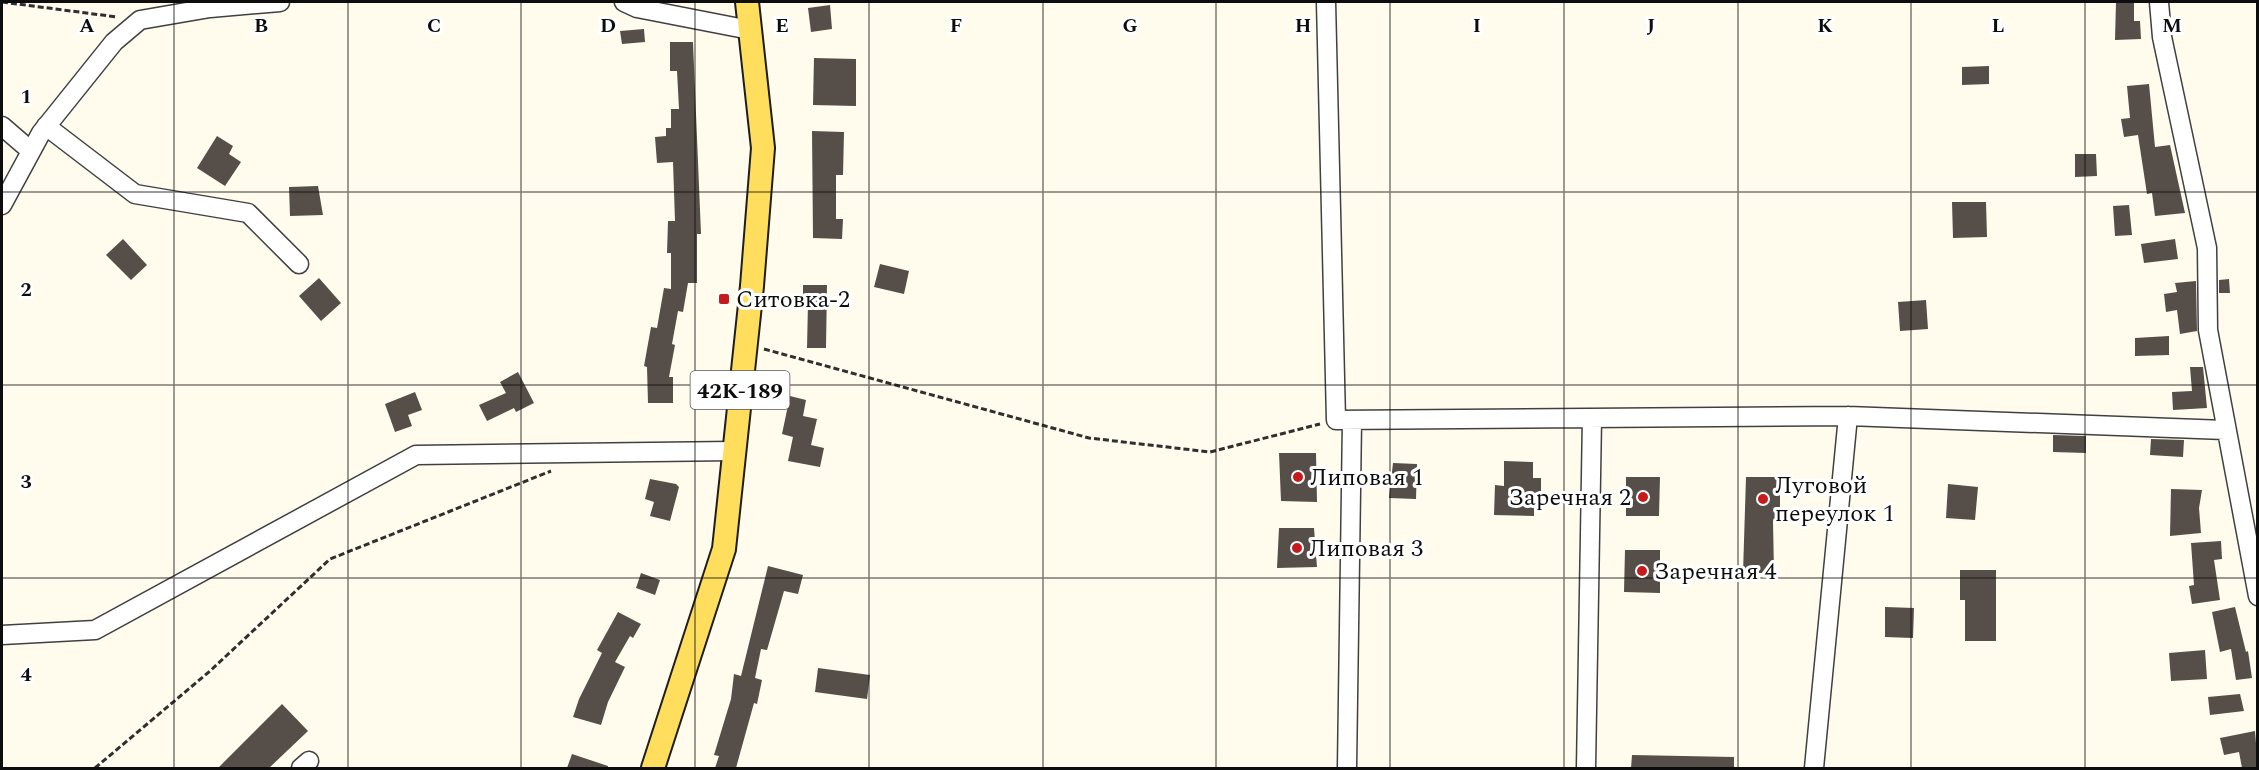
<svg xmlns="http://www.w3.org/2000/svg" width="2259" height="770" font-family="Spectral,serif">
	<style>
		.building { fill: #564e48 }
		.lines { fill: none; stroke-linecap: round; stroke-linejoin: round }
		.minor-casing { stroke: #404040; stroke-width: 21 }
		.major-casing { stroke: #1e1e1e; stroke-width: 26 }
		.path { stroke: #2f2f2f; stroke-width: 3; stroke-dasharray: 6 3; stroke-linecap: butt }
		.minor { stroke: #fff; stroke-width: 18 }
		.major { stroke: #ffde5d; stroke-width: 22 }
		.grid { fill: none; stroke: #0d0d0d; stroke-width: 1.5; stroke-opacity: 0.55 }
		.poi-dot { fill: #c61b1d; stroke: #fff; stroke-width: 2 }
		.labels { text-anchor: middle; stroke-width: 6; stroke-linejoin: round; paint-order: stroke }
		.shield { fill: #fff; stroke: #565656; stroke-width: 1.5 }
		.shield-label { font-size: 22px; font-weight: bold; fill: #0d0d0d }
		.poi-label { font-size: 24px; fill: #0d0d0d; stroke: #fff; text-anchor: start }
		.grid-label { font-size: 20px; text-anchor: middle; font-weight: bold; fill: #0d0d0d; stroke: #fff; stroke-width: 6; stroke-linejoin: round; paint-order: stroke }
	</style>
	<rect width="100%" height="100%" fill="#fffced"/>
	<!-- building -->
	<path class="building" d="M2116,2H2134V21H2140L2141,39L2115,40Z
		M830,5L832,29L811,32L808,8Z
		M644,29L645,42L622,44L620,31Z
		M670,42H693L701,234H697V283H688L683,312L678,311L672,344L675,345L669,377H673V403H648L647,367L644,366L651,327L657,328L664,288L671,289V253H667L668,221H675L673,162L657,163L655,137L666,136V128H671V109H679L677,71H670Z
		M814,58L856,59V106L813,105Z
		M1989,66V84L1962,85V67Z
		M2149,84L2155,147L2170,145L2185,213L2155,216L2152,193L2147,194L2138,135L2124,137L2121,119L2130,118L2127,86Z
		M812,131L844,132L843,175H836V219H843L842,239L813,238Z
		M217,136L233,146L229,154L241,162L225,186L197,168Z
		M2075,154H2096L2097,176L2075,177Z
		M318,186L323,215L290,216L289,187Z
		M1952,202H1986L1987,237L1953,238Z
		M2129,205L2132,235L2115,236L2113,206Z
		M123,239L147,265L131,280L106,255Z
		M2175,239L2178,259L2144,263L2141,244Z
		M880,264L909,271L904,294L874,287Z
		M319,278L341,303L321,321L299,296Z
		M2229,279L2230,293H2219V280Z
		M2196,281L2197,331L2180,334L2177,310L2166,312L2164,294L2177,292L2175,283Z
		M803,285H827L826,348H807L808,303H803Z
		M1926,300L1928,329L1900,331L1898,302Z
		M2169,336V355L2135,356V338Z
		M2190,367H2203L2207,408L2173,410L2172,392L2192,391Z
		M518,372L534,403L516,412L514,408L487,421L479,405L506,393L500,382Z
		M415,392L422,410L408,415L412,426L395,432L385,404Z
		M790,396L806,400L803,416L817,419L811,445L824,448L820,467L788,461L793,437L782,434Z
		M2053,435L2086,436V453L2053,452Z
		M2151,439L2184,440L2183,457L2150,455Z
		M1279,453H1316L1317,502L1281,501Z
		M1504,461L1533,462V478H1541V499L1534,498V516L1494,515L1495,485L1504,486Z
		M1393,463L1417,464L1416,499L1389,498Z
		M1626,477H1660L1659,516H1626Z
		M1746,477H1780V521H1773L1774,573H1743Z
		M650,479L676,484L679,487L670,521L650,516L654,502L645,499Z
		M1948,484L1978,487L1975,520L1946,518Z
		M2171,489L2202,490L2199,508L2201,533L2170,536Z
		M1279,528H1314L1317,567L1277,568Z
		M2221,541L2222,559L2214,560L2220,600L2192,604L2189,586L2194,585L2191,543Z
		M1625,550H1660V593L1624,592Z
		M768,566L803,575L798,594L784,591L767,650L761,649L755,678L762,680L757,704L754,703L736,768H715L719,756L714,755L731,699L734,674L741,676Z
		M1960,570H1996V641H1965V600H1960Z
		M641,573L660,580L655,595L636,588Z
		M1885,607L1914,608L1913,638L1885,637Z
		M2235,607L2246,652L2248,651L2252,678L2236,680L2231,649L2220,652L2212,612Z
		M618,612L641,624L633,638L630,636L615,662L625,667L608,702L601,725L573,717L579,699L602,653L597,650Z
		M2205,650L2207,679L2171,681L2169,653Z
		M818,668L870,675L867,699L815,692Z
		M2240,694L2244,711L2210,715L2208,697Z
		M282,704L308,731L269,768H218Z
		M2255,731L2258,768H2242L2239,752L2224,755L2220,738Z
		M572,754L608,766V768H567Z
		M1632,755L1734,757V768H1631Z"/>
	<g class="lines">
		<!-- minor casing -->
		<g class="minor-casing">
			<path id="minor" d="M624,2L637,8L750,30
				M1326,2L1336,420L1848,416L2225,430
				M2159,2L2162,37L2207,248L2208,330L2258,596
				M2,126L31,151
				M46,126L135,194L248,213L299,264
				M2,205L41,133L114,42L140,20L210,8L280,2
				M2,635L95,630L416,455L733,451
				M301,768L309,761
				M1347,768L1352,420
				M1586,768L1592,418
				M1814,768L1848,416"/>
		</g>
		<!-- major casing -->
		<g class="major-casing">
			<path id="major" d="M653,768L724,549L752,286L763,148L747,2"/>
		</g>
		<!-- path -->
		<path class="path" d="M2,2L117,17
			M764,349L1089,438L1210,452L1320,424
			M95,768L210,671L330,559L551,471"/>
		<!-- minor -->
		<use href="#minor" class="minor"/>
		<!-- major -->
		<use href="#major" class="major"/>
	</g>
	<!-- grid -->
	<path class="grid" d="M174,2V768M348,2V768M521,2V768M695,2V768M869,2V768M1043,2V768M1216,2V768M1390,2V768M1564,2V768M1738,2V768M1911,2V768M2085,2V768M2,192H2258M2,385H2258M2,578H2258"/>
	<!-- markers -->
	<g class="poi-dot">
		<rect x="718" y="293" width="12" height="12" rx="3"/>
		<circle cx="1298" cy="477" r="6"/>
		<circle cx="1643" cy="497" r="6"/>
		<circle cx="1763" cy="499" r="6"/>
		<circle cx="1297" cy="548" r="6"/>
		<circle cx="1642" cy="571" r="6"/>
	</g>
	<g class="labels">
		<!-- shield labels -->
		<rect class="shield" x="690.5" y="371" width="99" height="38" rx="4.5"/>
		<g class="shield-label">
			<text x="740" y="398">42К-189</text>
		</g>
		<!-- poi labels -->
		<g class="poi-label">
			<text x="736" y="307">Ситовка-2</text>
			<text x="1310" y="485">Липовая 1</text>
			<text x="1775" y="493">Луговой<tspan x="1775" dy="28">переулок 1</tspan></text>
			<text x="1631" y="505" text-anchor="end">Заречная 2</text>
			<text x="1309" y="556">Липовая 3</text>
			<text x="1654" y="579">Заречная 4</text>
		</g>
	</g>
	<g class="grid-label">
		<text x="87" y="32">A</text>
		<text x="261" y="32">B</text>
		<text x="434" y="32">C</text>
		<text x="608" y="32">D</text>
		<text x="782" y="32">E</text>
		<text x="956" y="32">F</text>
		<text x="1130" y="32">G</text>
		<text x="1303" y="32">H</text>
		<text x="1477" y="32">I</text>
		<text x="1651" y="32">J</text>
		<text x="1825" y="32">K</text>
		<text x="1998" y="32">L</text>
		<text x="2172" y="32">M</text>
		<text x="26" y="103">1</text>
		<text x="26" y="296">2</text>
		<text x="26" y="488">3</text>
		<text x="26" y="681">4</text>
	</g>
	<!-- border -->
	<rect width="2259" height="770" fill="none" stroke="#0d0d0d" stroke-width="6"/>
</svg>
